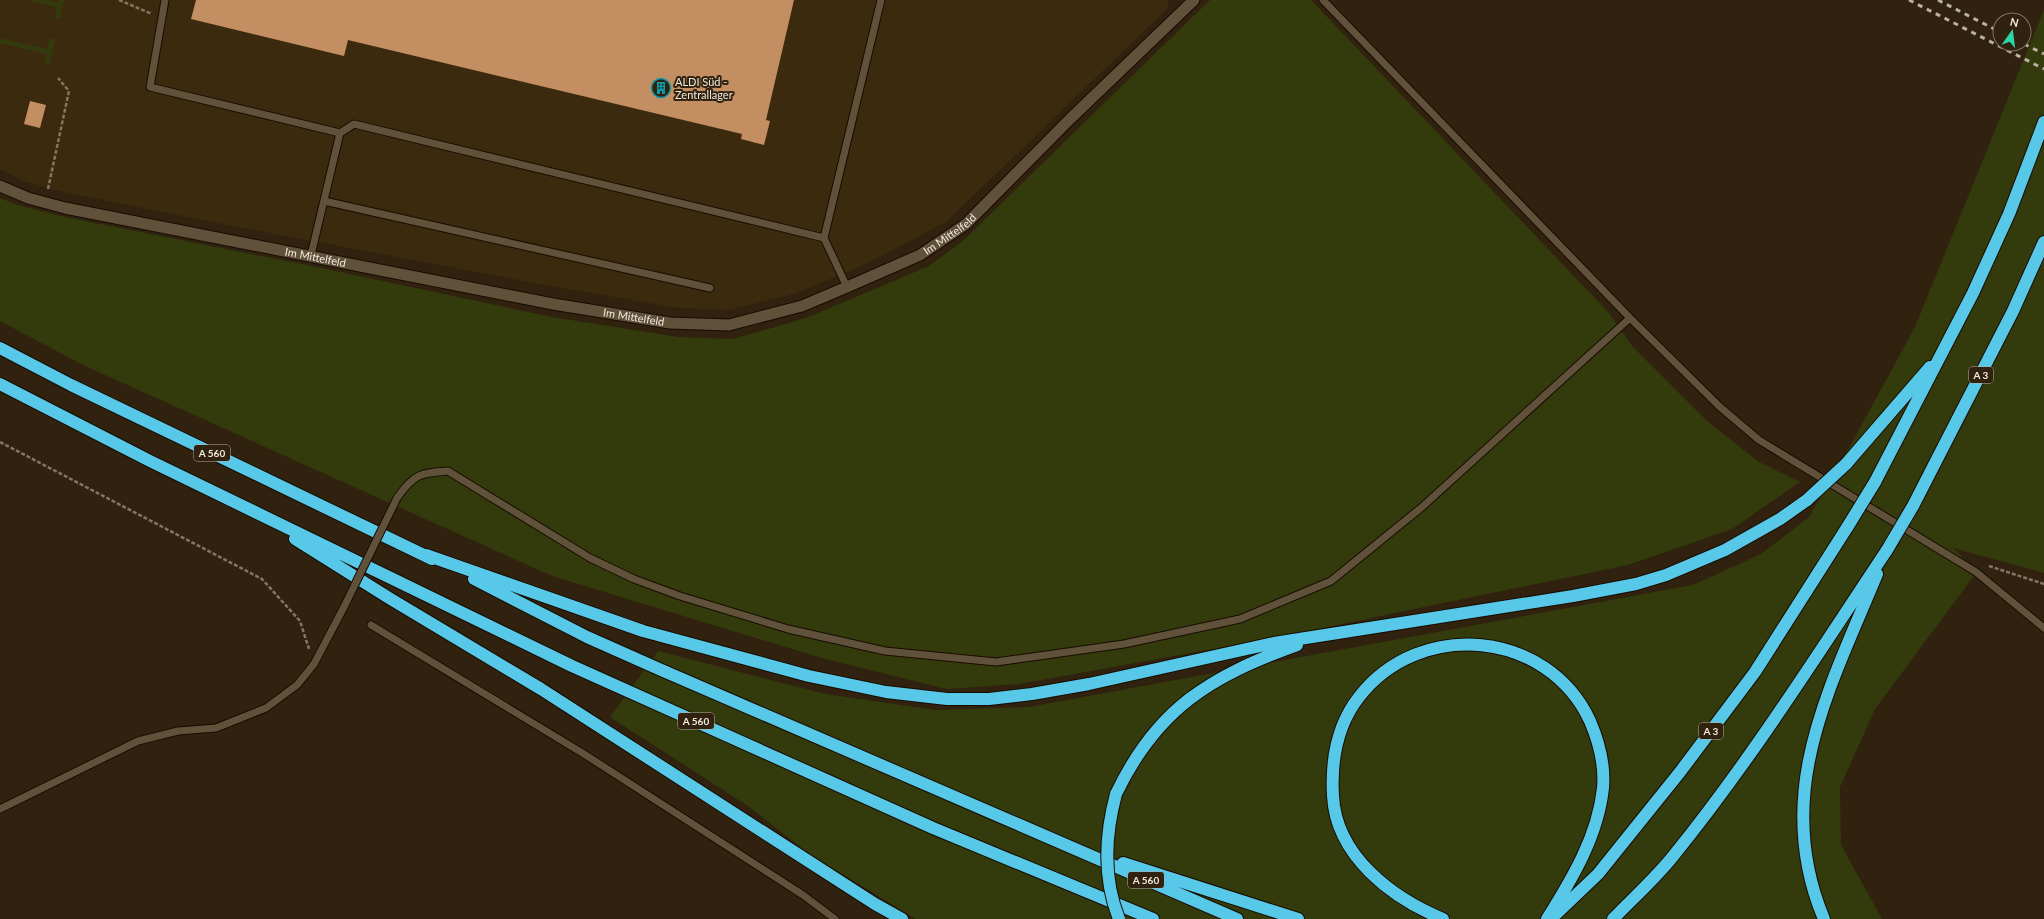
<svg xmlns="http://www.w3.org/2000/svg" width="2044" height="919" font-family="Lato,sans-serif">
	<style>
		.built { fill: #3c2a0f }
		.green { fill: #333b0d }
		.building { fill: #c38e62 }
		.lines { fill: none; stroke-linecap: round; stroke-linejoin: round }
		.service-casing { stroke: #180b00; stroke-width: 9 }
		.minor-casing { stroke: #180b00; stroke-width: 13 }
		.motorway-casing { stroke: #180b00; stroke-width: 14 }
		.path { stroke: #827665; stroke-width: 2.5; stroke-dasharray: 4 2; stroke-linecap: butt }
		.service { stroke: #60513b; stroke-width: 7 }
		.minor { stroke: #60513b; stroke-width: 11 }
		.motorway { stroke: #57c8e7; stroke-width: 12 }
		.rail { stroke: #bbb1a2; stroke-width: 3; stroke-dasharray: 5 5; stroke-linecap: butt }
		.service-bridge-casing { stroke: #180b00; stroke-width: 9; stroke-linecap: butt }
		.motorway-bridge-casing { stroke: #180b00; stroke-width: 14; stroke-linecap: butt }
		.service-bridge { stroke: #60513b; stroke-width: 7 }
		.motorway-bridge { stroke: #57c8e7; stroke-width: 12 }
		.labels { text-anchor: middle; stroke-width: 4; stroke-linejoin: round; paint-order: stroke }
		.shield { fill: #30220e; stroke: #b8ae9f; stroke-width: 1 }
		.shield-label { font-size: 10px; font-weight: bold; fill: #f3eadd }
		.poi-label { font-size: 11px; fill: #f3eadd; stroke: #30220e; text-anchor: start }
		.street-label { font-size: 11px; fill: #f3eadd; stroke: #30220e }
	</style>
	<rect width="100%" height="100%" fill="#30220e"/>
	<!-- built -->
	<path class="built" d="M0,0H1168V8L946,222L866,264L794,294L730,310L679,308L561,288L207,221L59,191L23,181L0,169Z"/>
	<!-- green -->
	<path class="green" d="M27,0H48L58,3L59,0H64L60,19L55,18L57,7Z
		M1210,0H1311L1609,313L1632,346L1707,421L1759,462L1800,482L1732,529L1628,565L1274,638L1019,684L947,689L822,658L552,576L83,365L0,321V198L18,205L65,217L307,265L552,317L678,337L733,339L806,318L929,266L963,241Z
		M2044,10V573L1953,548L1987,581L1976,573L1875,709L1840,787L1841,845L1882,919H916L811,855L748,806L610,717L658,651L825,694L936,710L1029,707L1693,585L1761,554L1809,517L1850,446L1915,327Z
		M0,38L47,49L50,38L55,39L49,66L44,64L47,54L0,43Z"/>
	<!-- building -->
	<path class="building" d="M196,0H794L766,120L770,121L764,145L741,139L742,134L348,40L344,56L191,19Z
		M30,101L46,105L40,128L24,124Z"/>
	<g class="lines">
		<!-- service casing -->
		<g class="service-casing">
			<path id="service" d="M165,0L150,87L340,133L311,255
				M1323,0L1630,318L1720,407L1759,440L1976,572L2044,628
				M340,133L354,124L824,238L881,0
				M324,201L710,288
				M824,238L847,287
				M397,498C414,474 420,473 448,471L590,558L634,579L680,596L788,629L885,651L996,662L1124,644L1240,619L1331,581L1422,507L1630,318
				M371,625L584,754L803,895L835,919
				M0,809L138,741L178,731L216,728L266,708L297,685L314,664L345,605"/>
		</g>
		<!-- minor casing -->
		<g class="minor-casing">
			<g id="minor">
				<path id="s1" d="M0,186L28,198L65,208L553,304L670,323L729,325L802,306L847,287L920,255L966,224L1070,119L1194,0"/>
			</g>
		</g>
		<!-- motorway casing -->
		<g class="motorway-casing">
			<path id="motorway" d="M0,348L71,385L432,559
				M0,384L150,461L572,666L933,828L1153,919
				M1846,464L1930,367
				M1875,482L1973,293L2009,214L2044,122
				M1913,506L2013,311L2044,242
				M295,539L389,598L541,689L875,904L902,919
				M426,555L643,631L809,676L886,692L947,699H989L1032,694L1089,684L1274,643L1573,596L1636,584L1666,575L1725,550L1780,519L1807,500
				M474,579L587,637L659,669L1237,919
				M1116,794C1157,708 1211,676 1297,645
				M1123,863L1298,919
				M1555,915L1598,874L1680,772L1755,672L1848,526
				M1443,919C1392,898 1336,856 1333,796C1331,761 1337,725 1359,697C1420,618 1548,630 1590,721C1599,742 1605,765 1603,788C1598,836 1572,879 1547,919
				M1613,919C1633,898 1656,878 1674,855C1751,760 1819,652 1887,550
				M1824,919C1771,794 1830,688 1877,574"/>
		</g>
		<!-- path -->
		<path class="path" d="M119,0L152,14
			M48,189L69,91L58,78
			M0,442L262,579L300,621L309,649
			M1989,566L2044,584"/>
		<!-- service -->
		<use href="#service" class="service"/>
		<!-- minor -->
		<use href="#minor" class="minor"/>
		<!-- motorway -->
		<use href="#motorway" class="motorway"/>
		<!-- rail -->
		<path class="rail" d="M1909,0L2044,69
			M1938,0L2000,32
			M2024,44L2044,54"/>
		<!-- service-bridge casing -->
		<g class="service-bridge-casing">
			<path id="service-bridge" d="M345,605L397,498"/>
		</g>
		<!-- motorway-bridge casing -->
		<g class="motorway-bridge-casing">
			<path id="motorway-bridge" d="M1807,500L1846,464
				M1848,526L1875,482
				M1887,550L1913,506
				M1116,794C1105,835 1103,879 1119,919"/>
		</g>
		<!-- service-bridge -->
		<use href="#service-bridge" class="service-bridge"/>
		<!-- motorway-bridge -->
		<use href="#motorway-bridge" class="motorway-bridge"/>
	</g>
	<!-- icons -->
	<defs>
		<g id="building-ring" transform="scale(1)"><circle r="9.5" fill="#30220e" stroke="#0f9aa8" stroke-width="1.5"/><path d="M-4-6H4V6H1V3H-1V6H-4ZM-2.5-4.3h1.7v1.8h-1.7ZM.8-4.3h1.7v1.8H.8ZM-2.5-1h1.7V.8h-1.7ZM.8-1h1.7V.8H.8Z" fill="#0f9aa8"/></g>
	</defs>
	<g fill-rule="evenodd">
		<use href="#building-ring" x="661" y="88"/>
	</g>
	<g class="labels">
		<!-- shield labels -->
		<g class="shield">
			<rect x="1969" y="367" width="24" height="16" rx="3"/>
			<rect x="194" y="445" width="36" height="16" rx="3"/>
			<rect x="678" y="713" width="36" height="16" rx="3"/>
			<rect x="1699" y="723" width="24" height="16" rx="3"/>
			<rect x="1128" y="872" width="36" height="16" rx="3"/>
		</g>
		<g class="shield-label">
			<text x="1981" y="379">A 3</text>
			<text x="212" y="457">A 560</text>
			<text x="696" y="725">A 560</text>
			<text x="1711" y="735">A 3</text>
			<text x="1146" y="884">A 560</text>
		</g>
		<!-- poi labels -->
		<g class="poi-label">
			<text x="675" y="86">ALDI Süd -<tspan x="675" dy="13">Zentrallager</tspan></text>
		</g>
		<!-- street labels -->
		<g class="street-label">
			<text dy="4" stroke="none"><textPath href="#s1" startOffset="984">Im Mittelfeld</textPath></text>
			<text dy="4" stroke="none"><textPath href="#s1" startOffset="324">Im Mittelfeld</textPath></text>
			<text dy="4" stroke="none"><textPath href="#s1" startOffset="648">Im Mittelfeld</textPath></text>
		</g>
	</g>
	<!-- north arrow -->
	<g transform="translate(2012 32) rotate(14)"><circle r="19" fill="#30220e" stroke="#7e7261"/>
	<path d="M0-3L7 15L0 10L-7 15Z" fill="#2dd5ab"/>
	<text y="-6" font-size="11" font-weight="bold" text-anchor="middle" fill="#f3eadd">N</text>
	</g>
</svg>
